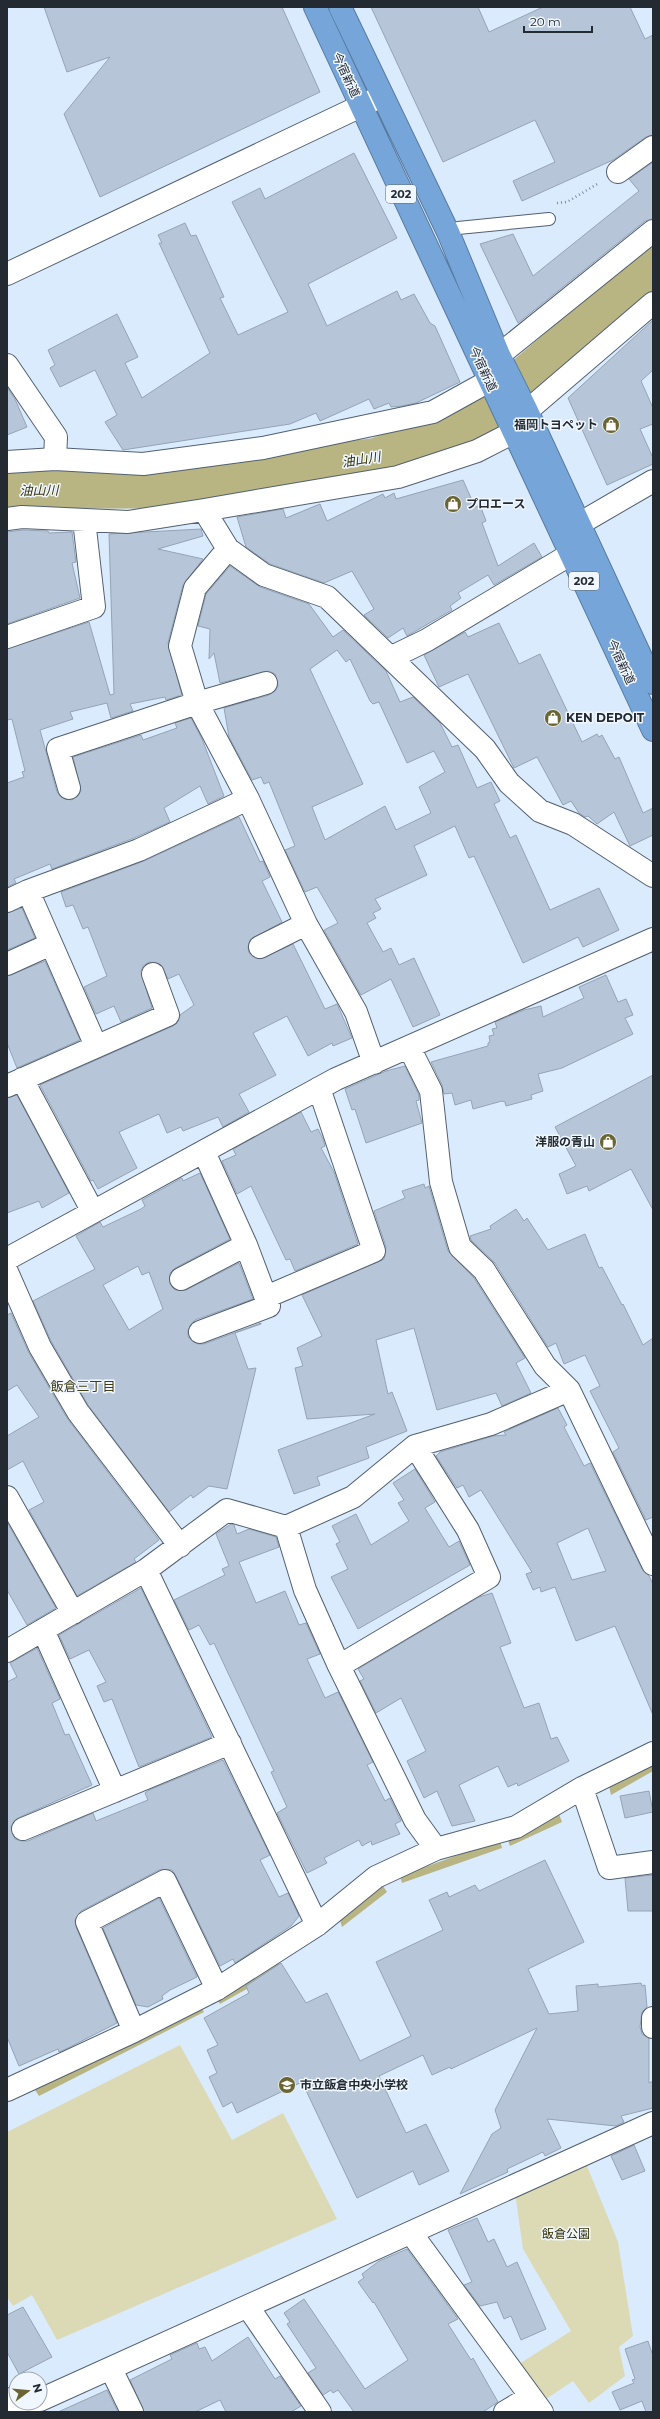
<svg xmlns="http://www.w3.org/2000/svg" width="660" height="2419" font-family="Montserrat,'Noto Sans JP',sans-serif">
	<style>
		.green { fill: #dcdab5 }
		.water { fill: #b9b582 }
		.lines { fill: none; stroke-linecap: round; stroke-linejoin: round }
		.river { stroke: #b9b582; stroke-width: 41 }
		.building { fill: #b6c6d8; stroke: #95a4b5; fill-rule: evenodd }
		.lane-casing { stroke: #526070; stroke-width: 14 }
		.street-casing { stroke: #526070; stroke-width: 24 }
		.secondary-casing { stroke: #526070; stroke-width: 24 }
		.highway-casing { stroke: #597a9e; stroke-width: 24 }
		.path { stroke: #818d99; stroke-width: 2.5; stroke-dasharray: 1 3; stroke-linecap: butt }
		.lane { stroke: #fff; stroke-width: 12 }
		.street { stroke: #fff; stroke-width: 22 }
		.secondary { stroke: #fff; stroke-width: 22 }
		.highway { stroke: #75a5d9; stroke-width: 22 }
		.labels { text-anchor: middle; stroke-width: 3; stroke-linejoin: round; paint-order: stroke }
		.shield { fill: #f0f7fe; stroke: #61686e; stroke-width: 1 }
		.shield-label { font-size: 11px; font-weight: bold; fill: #242a31 }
		.street-label { font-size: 12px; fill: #242a31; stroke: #f0f7fe }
		.poi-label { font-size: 12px; font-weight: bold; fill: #242a31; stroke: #f0f7fe; text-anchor: start }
		.park-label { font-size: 12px; fill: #353107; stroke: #f0f7fe }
		.water-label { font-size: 13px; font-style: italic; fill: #373409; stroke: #f0f7fe }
		.neighbourhood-label { font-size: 13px; fill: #403c13; stroke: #f0f7fe }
	</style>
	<rect width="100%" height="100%" fill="#daebfd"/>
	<!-- green -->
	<path class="green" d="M180,2045L232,2140L283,2113L337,2219L57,2340L32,2295L13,2306L7,2297V2132Z
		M585,2161L618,2242L633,2336L619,2347L625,2376L589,2403L573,2381L543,2401L519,2364L571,2331L523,2249L515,2193Z"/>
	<!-- water -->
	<path class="water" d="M653,1763V1771L611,1795L609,1786Z
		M559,1814L562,1822L510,1846L507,1838Z
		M500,1840L502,1848L402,1883L400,1876Z
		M383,1886L387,1892L342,1927L339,1917Z
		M278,1962L282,1969L220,2004L216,1998Z
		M200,2006L204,2012L39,2096L35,2090Z"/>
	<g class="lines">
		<!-- river -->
		<path class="river" d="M7,490L20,488H153L249,472L374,459L460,429L475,420L653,268"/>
	</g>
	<!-- building -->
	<path class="building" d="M44,7H282L320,92L100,197L64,114L110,57L67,72Z
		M371,7H478L489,32L543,7H630L645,39L653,35V135L646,137L613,160L522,201L513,181L555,162L535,120L443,162Z
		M354,153L397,238L308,284L327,326L397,291L401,300L414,294L430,323L435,326L460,382L416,403L402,406L391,407L389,403L374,409L369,399L320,421L316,413L290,424L123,450L105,422L117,415L95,370L60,387L50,368L55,365L48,350L117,314L138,357L125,363L142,398L210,353L159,243H162L158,235L185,223L191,236L196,235L224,297L220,298L238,335L288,312L232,202L260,188L265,199Z
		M653,162V219L645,221L518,323L480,244L513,234L533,276L639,191L629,179Z
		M653,320V370L641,381L653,408V424L640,429L653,458V464L607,485L568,398Z
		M7,387L15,399L27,427L7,435Z
		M463,480L475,507L480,505L486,521L482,523L498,566L534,543L542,557L494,585L488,575L458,593L461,598L450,606L452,610L407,636L403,628L388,638L364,615L374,609L352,571L324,583L270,564L246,547L237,517L283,509L286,518L320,504L327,521L383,494L385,498L394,493L396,499Z
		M201,529L203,536L158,549L203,559L183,585L168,643L182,695L166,700L165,697L130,704L133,711L111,718L107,703L70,712L73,719L40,730L57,792L61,797L72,800L78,796L81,791L73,757L141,735L143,740L177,728L175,723L191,718L202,739L224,796L208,804L200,786L164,808L170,822L134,838L52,869L50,864L14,879L16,883L7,887V783L24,777L22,772L25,771L12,719L7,720V649L89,622L110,695L114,694L109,534Z
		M23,530L48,531L49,533L72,532L76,562L72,563L80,598L7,624V532Z
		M230,566L260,587L309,604L333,637L343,630L386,671L400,702L413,697L440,723L452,747L458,745L477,788L491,782L500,801L494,804L510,838L516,835L550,910L599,888L619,930L583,947L578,937L523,963L474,856L469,858L455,826L414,846L427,875L375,899L381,909L373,913L376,918L367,923L383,952L391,948L399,965L414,958L440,1015L413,1027L391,979L361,995L324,930L338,923L317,887L305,892L285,850L295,846L269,782L264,784L261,777L252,780L229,737L224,708L269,695L275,691L278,686L275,674L269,671L220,683L214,653L209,659L210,629L198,626L206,594ZM337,650L346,662L350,659L370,701L373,704L379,702L407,763L434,751L445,772L419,787L431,813L396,830L385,806L325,840L312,807L363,784L310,669Z
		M499,623L519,664L540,654L582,742L597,734L599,737L602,735L615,759L619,757L643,813L653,808V835L630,846L614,812L597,824L588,816L585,817L579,813L571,801L563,805L537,757L514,768L468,674L439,687L424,655L465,632L468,637Z
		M239,817L260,862L263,861L270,877L262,881L282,922L250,940L248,947L249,953L260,959L293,944L325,1009L337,1004L352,1038L333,1046L332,1043L308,1056L287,1016L253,1033L276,1075L239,1094L249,1112L223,1127L218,1117L183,1131L181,1127L167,1133L159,1114L119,1132L137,1168L98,1189L93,1180L91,1181L40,1085L173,1026L178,1022L180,1015L194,1005L179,974L168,979L161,965L149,962L143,966L141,972L152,1008L121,1022L114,1006L96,1014L84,987L107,976L88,927L83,929L73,905L66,907L61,892L144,861Z
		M22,908L35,938L7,950V913Z
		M45,961L80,1040L17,1068L7,1043V976Z
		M606,975L618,1002L626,999L633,1015L625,1018L633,1034L562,1068L538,1074L543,1091L531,1095L532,1099L506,1106L505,1102L502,1101L473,1109L471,1100L455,1105L452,1093L444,1094L442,1085L431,1062L488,1046V1043L490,1042L489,1036L494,1035L492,1029L497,1028L495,1022L524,1010L541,1006L543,1017L584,998L579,987Z
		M405,1066L419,1095V1100L416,1101L422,1123L366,1143L355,1109L352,1110L345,1089L386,1071Z
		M653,1075V1210L631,1169L589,1191L587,1186L567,1194L559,1174L576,1166L555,1127Z
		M17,1095L69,1193L42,1208L39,1201L7,1213V1098Z
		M301,1112L311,1132L318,1129L323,1139L325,1146L321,1148L334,1172L358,1244L295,1271L290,1259L286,1260L251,1186L237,1194L222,1161L236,1155L233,1149Z
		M200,1173L230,1239L175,1268L170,1273V1284L175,1290H186L239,1263L253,1299L195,1320L188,1330V1337L198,1344H204L261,1323V1324L235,1333L248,1369L256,1368L227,1489L209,1486L193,1498L191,1495L169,1512L88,1405L51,1341L33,1301L95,1269L76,1236L100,1222L103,1227L141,1209L145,1206L142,1200L182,1178L183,1181ZM138,1266L142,1275L149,1272L163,1309L129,1330L103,1285Z
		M424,1184L425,1188L429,1186L448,1251L474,1278L525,1358L516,1363L531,1393L502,1406L496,1393L437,1410L414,1328L376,1340L388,1394L392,1392L407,1431L366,1447L369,1458L317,1477L320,1485L294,1494L278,1450L375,1414L307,1419L295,1368L303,1366L297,1348L322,1336L302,1295L384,1259L386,1247L374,1211L405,1198L402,1191Z
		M516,1209L524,1221L527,1218L548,1250L585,1234L599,1268L602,1267L622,1305L623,1304L643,1345L653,1338V1517L646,1520L613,1452L619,1448L590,1391L600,1386L585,1355L564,1364L556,1343L548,1347L495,1263L471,1240L470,1236L491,1229L490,1226Z
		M11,1313L29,1353L67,1418L159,1540L134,1559L136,1562L77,1596L29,1510L44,1502L23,1461L7,1470V1436L39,1417L17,1385L7,1391V1315Z
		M558,1408L567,1425L564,1427L584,1466L590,1463L642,1569L649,1576L653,1584V1715L615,1626L576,1641L555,1587L541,1592L540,1587L533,1590L526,1574L532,1572L481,1490L469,1497L463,1485L457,1488L436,1456L440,1452L493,1436L506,1435L504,1432ZM588,1528L606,1571L572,1580L557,1543Z
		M415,1469L435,1502L425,1508L449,1547L459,1541L470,1565L358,1629L331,1577L348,1569L336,1544L340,1542L332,1526L356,1514L371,1545L409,1521L398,1503L404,1500L393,1483Z
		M7,1522L56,1608L27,1625L7,1590Z
		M231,1524L234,1525L237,1534L249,1529L276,1537L279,1547L239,1562L256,1603L285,1591L299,1625L306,1623L320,1654L307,1659L325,1698L338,1692L373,1762L367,1765L385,1801L390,1798L401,1821L395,1824L400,1834L372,1845L371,1841L362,1846L359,1840L324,1858L327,1863L307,1873L277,1813L287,1807L271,1772L274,1771L214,1643L210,1645L199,1625L189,1630L174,1600L225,1575L222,1569L229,1566L216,1534Z
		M141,1588L212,1737L139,1767L112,1699L104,1702L97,1686L106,1682L89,1650L70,1659L59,1635Z
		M492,1593L511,1643L500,1647L524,1708L539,1703L551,1739L557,1737L569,1761L518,1786L517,1783L508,1787L498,1766L459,1785L475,1821L452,1826L437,1791L424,1798L407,1761L426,1751L401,1698L376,1713L360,1681L364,1679L358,1669L479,1597Z
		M37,1648L60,1699L52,1703L65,1735L69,1734L92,1785L18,1818L11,1827L15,1839L21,1841H28L93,1813L96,1821L148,1800L145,1793L149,1790L223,1760L270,1855L260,1860L279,1897L288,1893L299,1916L291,1926L235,1963L233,1959L220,1966L176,1876L172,1870H159L81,1911L75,1920L76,1927L117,2023L64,2050L59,2052L58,2049L19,2066L7,2037V1682L17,1677L10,1663Z
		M649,1791L653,1812L625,1818L620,1796Z
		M545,1860L584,1942L528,1969L549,2014L578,2011L576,1986L598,1984V1987L641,1983L642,1986L645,1985L647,2007L642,2012L640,2027L642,2034L649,2038V2083L653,2081V2108L621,2116L624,2122L616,2126L547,2119L561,2148L545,2156L543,2152L507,2169L508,2172L460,2194L492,2134L501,2128L495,2110L537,2028L451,2069L450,2067L432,2075L423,2055L379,2076L406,2133L426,2124L449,2171L419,2185L413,2171L357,2198L302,2082L237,2113L232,2102L223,2107L209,2077L217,2073L207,2050L218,2045L204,2018L249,1993L246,1986L281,1963L306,2003L327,1993L360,2061L411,2036L376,1962L443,1930L429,1900L447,1892L449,1897L475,1885L479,1891Z
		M653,1875V1911H628L625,1878Z
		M159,1898L197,1977L170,1990L162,1996L163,1999L148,2007L136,2005L103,1928Z
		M634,2145L645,2171L622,2180L611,2156Z
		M477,2218L488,2242L494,2239L507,2267L517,2262L546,2329L521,2340L511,2316L504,2319L497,2302L480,2306L464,2285L472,2282L448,2230Z
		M407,2249L458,2319L448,2324L471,2360L473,2358L498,2402L483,2412H354L338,2390L333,2393L331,2390L323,2395L308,2373L316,2368L287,2324L290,2322L284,2313L304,2299L365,2389L408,2360L374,2302L373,2303L358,2282L364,2278L362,2274L379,2261Z
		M23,2307L52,2357L19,2374L7,2352V2315Z
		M248,2337L275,2379L280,2376L301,2406L291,2412H226L220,2400L195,2412H144L130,2380L172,2359L170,2355L197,2343L199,2349L205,2347L212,2361Z
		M648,2341L653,2356V2412H646L642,2401L620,2410L612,2392L634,2383L632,2380L635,2379L625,2349Z
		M107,2390L118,2412H58Z"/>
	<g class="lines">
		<!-- lane casing -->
		<g class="lane-casing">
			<path id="lane" d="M448,232L458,228L549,219"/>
		</g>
		<!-- street casing -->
		<g class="street-casing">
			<path id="street" d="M618,172L653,147
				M499,355L653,231
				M527,411L653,303
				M7,462L55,459L143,464L263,448L433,412L489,381
				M204,510L228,549L264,575L327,597L485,749L509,783L540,811L573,824L653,876
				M7,519L22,517L128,522L204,510L398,477L477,451L514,432
				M579,524L653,481
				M228,549L195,588L180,646L197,703L248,799L306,924L356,1012L374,1063
				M7,637L94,607L84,520
				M392,657L427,640L571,554
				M69,788L58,749L197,703L266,683
				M28,891L139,850L248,799
				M7,901L28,891L96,1046
				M260,947L306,924
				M7,964L51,944
				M409,1047L431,1091L441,1182L460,1247L484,1270L545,1366L569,1390
				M22,1079L93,1212
				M7,1086L168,1015L153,974
				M7,1259L336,1079L653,939
				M7,1272L40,1347L78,1412L180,1546
				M181,1279L246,1245
				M266,1297L374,1251L319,1088
				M200,1332L269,1306L246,1245L204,1152
				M7,1497L73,1613
				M286,1527L305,1590L339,1666L415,1820L436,1849
				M146,1570L317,1925
				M43,1630L115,1791
				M7,1651L146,1570L227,1510L286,1527L353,1497L415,1446L491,1424L569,1390L653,1564
				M339,1666L489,1577L468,1530L415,1446
				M582,1788L609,1868L653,1862
				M23,1829L230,1743
				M653,2018V2027
				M134,2031L87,1922L165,1881L217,1989
				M7,2090L134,2031L217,1989L317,1925L376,1877L436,1849L516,1827L582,1788L653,1753
				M411,2233L542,2412
				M248,2307L320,2412
				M111,2369L132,2412
				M7,2399L14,2412
				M505,2412L530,2397"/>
		</g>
		<!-- secondary casing -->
		<g class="secondary-casing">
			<path id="secondary" d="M7,274L382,96
				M7,365L56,437L55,459
				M40,2400L653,2123
				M14,2412L34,2403"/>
		</g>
		<!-- highway casing -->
		<g class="highway-casing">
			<path id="highway" d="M315,7L653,730
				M340,7L448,232L499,355L527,411L653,683"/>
		</g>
		<!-- path -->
		<path class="path" d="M557,203L567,202L599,183"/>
		<!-- lane -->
		<use href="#lane" class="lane"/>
		<!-- street -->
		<use href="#street" class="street"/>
		<!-- secondary -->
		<use href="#secondary" class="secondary"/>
		<!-- highway -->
		<use href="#highway" class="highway"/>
	</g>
	<!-- icons -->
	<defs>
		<g id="shop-disc" transform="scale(0.9)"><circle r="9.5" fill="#6a6532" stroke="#f0f7fe"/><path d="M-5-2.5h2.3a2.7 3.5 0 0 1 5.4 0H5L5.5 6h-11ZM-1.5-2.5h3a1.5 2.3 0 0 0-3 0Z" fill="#fff"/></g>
		<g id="school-disc" transform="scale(0.9)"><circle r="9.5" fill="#6a6532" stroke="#f0f7fe"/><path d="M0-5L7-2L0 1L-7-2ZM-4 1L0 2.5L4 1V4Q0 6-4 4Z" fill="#fff"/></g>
	</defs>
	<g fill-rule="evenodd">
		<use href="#shop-disc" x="611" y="425"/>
		<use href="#shop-disc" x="453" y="504"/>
		<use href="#shop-disc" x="553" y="718"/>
		<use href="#shop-disc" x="608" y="1142"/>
		<use href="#school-disc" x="287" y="2085"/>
	</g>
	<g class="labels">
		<!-- shield labels -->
		<g class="shield">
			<rect x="386" y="185" width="30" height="18" rx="3"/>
			<rect x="569" y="572" width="30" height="18" rx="3"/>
		</g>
		<g class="shield-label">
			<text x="401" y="198">202</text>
			<text x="584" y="585">202</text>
		</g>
		<!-- street labels -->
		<g class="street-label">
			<text transform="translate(346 75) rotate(65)" y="4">今宿新道</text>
			<text transform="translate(483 369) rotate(65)" y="4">今宿新道</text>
			<text transform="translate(621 662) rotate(65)" y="4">今宿新道</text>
		</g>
		<!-- poi labels -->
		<g class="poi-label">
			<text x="598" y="429" text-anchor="end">福岡トヨペット</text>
			<text x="466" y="508">プロエース</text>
			<text x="566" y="722">KEN DEPOIT</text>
			<text x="595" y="1146" text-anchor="end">洋服の青山</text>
			<text x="300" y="2089">市立飯倉中央小学校</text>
		</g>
		<!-- park labels -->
		<g class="park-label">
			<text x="566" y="2238">飯倉公園</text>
		</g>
		<!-- water labels -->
		<g class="water-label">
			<text transform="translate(361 459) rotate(-9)" y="5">油山川</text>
			<text transform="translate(39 490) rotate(-1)" y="5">油山川</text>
		</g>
		<!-- neighbourhood labels -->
		<g class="neighbourhood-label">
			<text x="83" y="1391">飯倉三丁目</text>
		</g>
	</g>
	<!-- border -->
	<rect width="660" height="2419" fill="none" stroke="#242a31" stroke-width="16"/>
	<!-- north arrow -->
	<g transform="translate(28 2391) rotate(74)"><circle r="19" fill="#f0f7fe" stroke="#9ea5ac"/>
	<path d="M0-3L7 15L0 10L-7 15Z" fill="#6a6532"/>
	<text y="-6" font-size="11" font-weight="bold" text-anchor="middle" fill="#242a31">N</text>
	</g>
	<!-- scale -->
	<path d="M524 26v6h68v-6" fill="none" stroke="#242a31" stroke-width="2"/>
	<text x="530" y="26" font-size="12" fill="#242a31" stroke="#f0f7fe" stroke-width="3" paint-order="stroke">20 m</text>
</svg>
